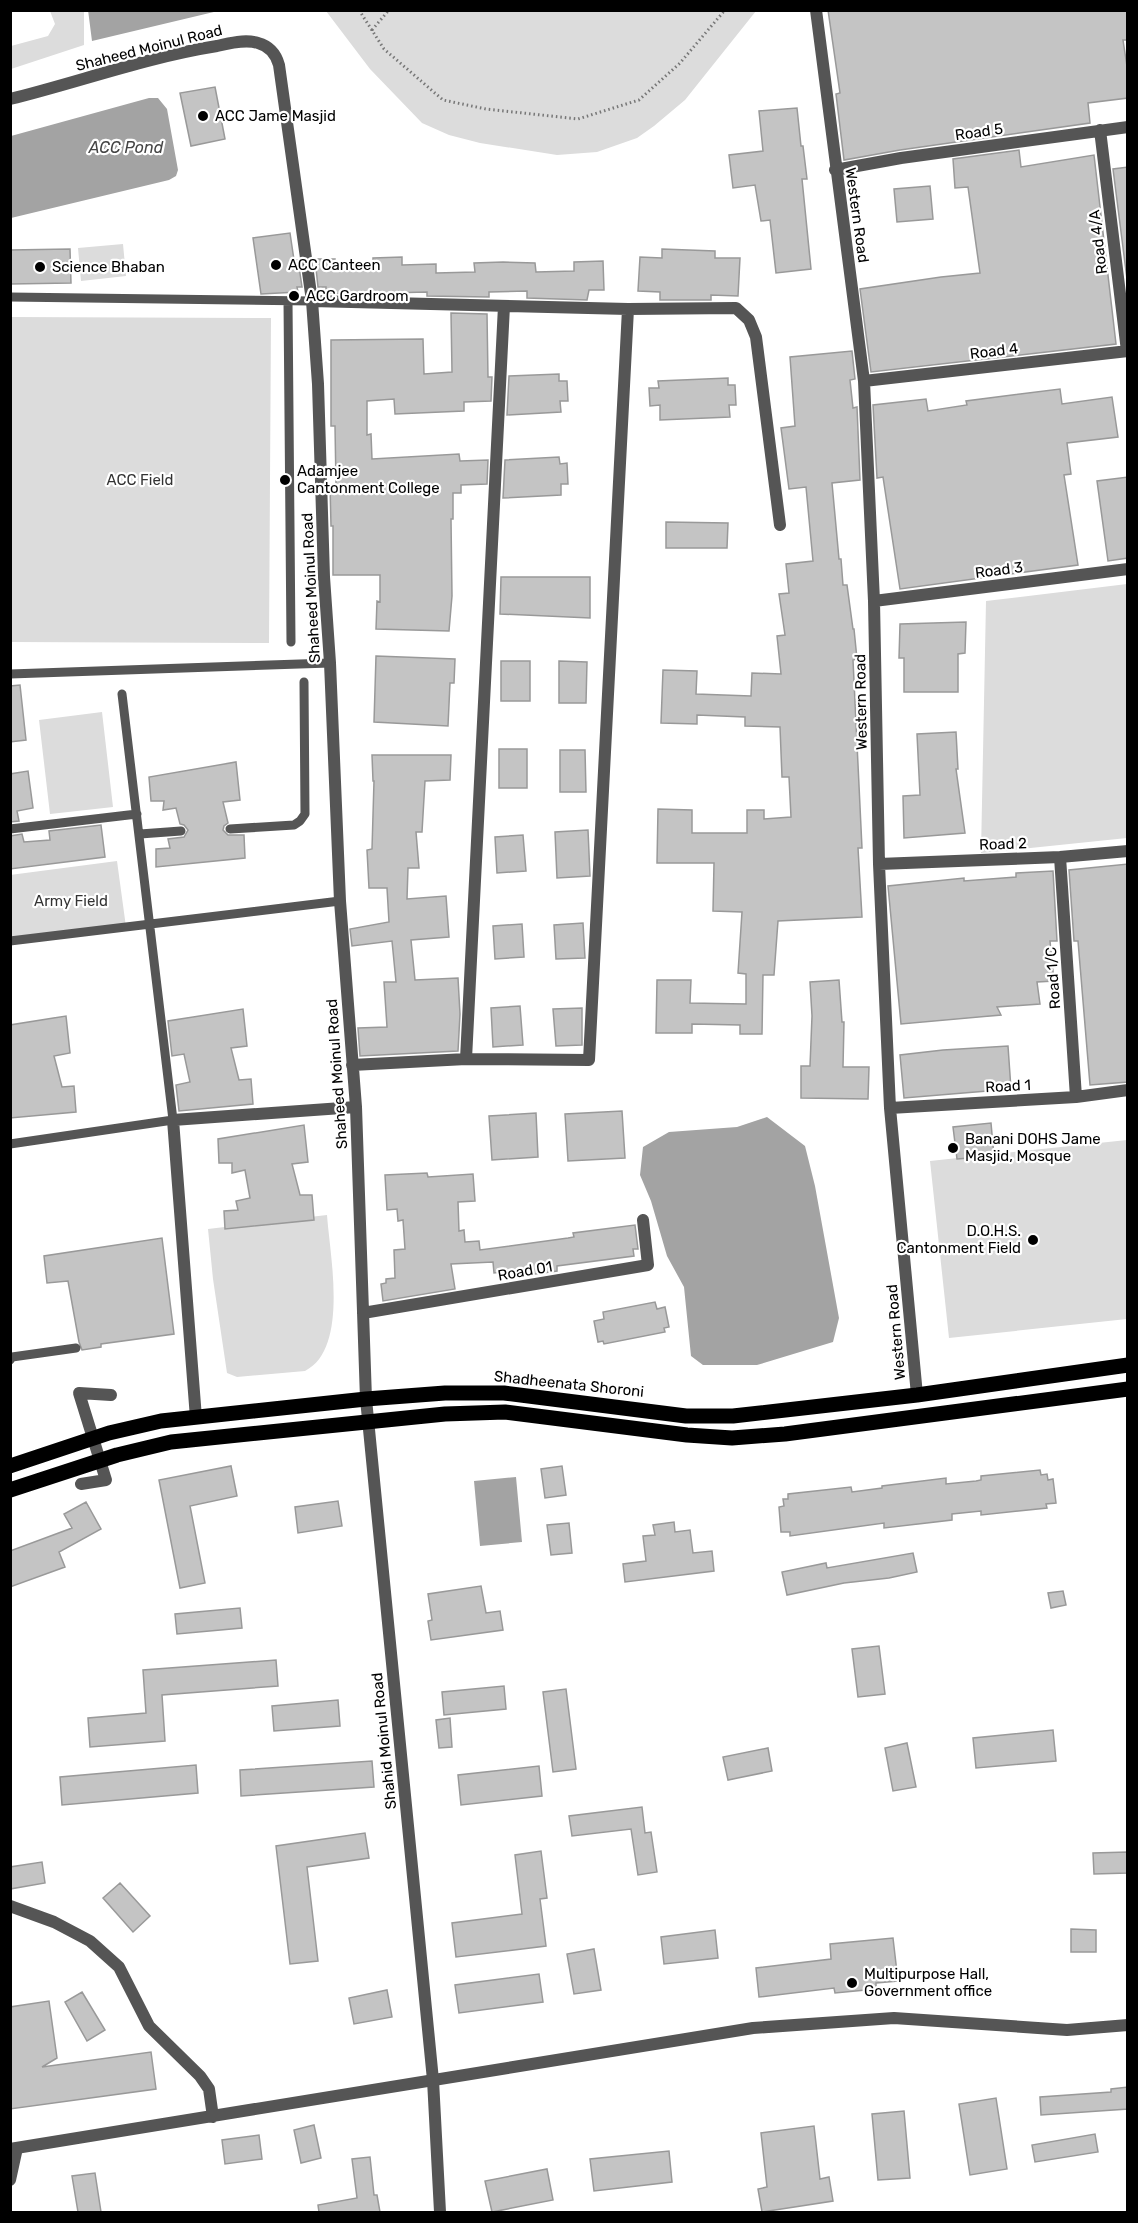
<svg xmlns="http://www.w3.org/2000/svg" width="1138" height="2223" font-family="Rubik,sans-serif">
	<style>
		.green { fill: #dcdcdc }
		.water { fill: #a3a3a3 }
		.building { fill: #c4c4c4; stroke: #999; stroke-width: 1.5 }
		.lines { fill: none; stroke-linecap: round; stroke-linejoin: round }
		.path { stroke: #777; stroke-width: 3; stroke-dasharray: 1.5 3; stroke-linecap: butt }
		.service { stroke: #555; stroke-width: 9 }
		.pedestrian { stroke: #555; stroke-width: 12 }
		.minor { stroke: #555; stroke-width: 12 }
		.tertiary { stroke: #555; stroke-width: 12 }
		.primary { stroke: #000; stroke-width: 15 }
		.poi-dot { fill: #000; stroke: #fff; stroke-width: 2 }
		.labels { text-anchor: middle; stroke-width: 4.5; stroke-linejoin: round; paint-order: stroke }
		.street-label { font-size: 15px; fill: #000; stroke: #fff }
		.poi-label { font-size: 15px; fill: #000; stroke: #fff; text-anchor: start }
		.park-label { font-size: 15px; fill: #333; stroke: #fff }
		.water-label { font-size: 16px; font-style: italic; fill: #444; stroke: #fff }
	</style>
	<rect width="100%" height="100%" fill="#fff"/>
	<!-- green -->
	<path class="green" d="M50,11H84V45L11,69V46L48,36L55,24Z
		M326,11H756L685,100L654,126L637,138L597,152L557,155L480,143L449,135L422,123L370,69Z
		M123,244L126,276L81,281L78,248Z
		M11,317L271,318L269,643L11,642Z
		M1127,584V838L981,853L986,601Z
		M102,712L113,807L50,814L39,720Z
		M117,861L126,927L11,942L10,875Z
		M1127,1140V1319L949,1338L930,1161Z
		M327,1215C330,1256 349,1349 305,1371L237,1377L227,1373L213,1279L208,1229Z"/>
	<!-- water -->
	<path class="water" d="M88,10H218V11L92,41Z
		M149,98H158L167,109L178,170L176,176L169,180L11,218V136Z
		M767,1117L805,1146L815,1186L839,1318L833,1342L757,1365H703L691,1356L684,1287L667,1256L651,1201L640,1175L643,1147L669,1132L737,1127Z
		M516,1477L522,1542L480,1546L474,1481Z"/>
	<!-- building -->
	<path class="building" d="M828,10H1128V40H1123L1128,73V98L1088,103L1090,123L900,150L844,160L836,94L840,93Z
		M215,87L225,139L191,146L180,93Z
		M797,108L801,146H803L807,179H802L811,269L776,273L770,220L761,221L755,185L733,188L729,155L763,151L759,111Z
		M1019,150L1021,167L1094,155L1116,344L871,372L860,289L941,277L980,273L968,187L955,188L953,159Z
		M1128,167V287L1113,169Z
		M930,186L933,219L897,222L894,189Z
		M290,233L294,260H298L302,287H297L298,292L261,294L253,238Z
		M70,249L71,283L10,284V250Z
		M662,249L715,251V258H740L738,296L711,295V300H660V292L638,291L640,257L662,258Z
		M402,257V265L436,264V273L475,272L474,263L503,262L535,263L536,272L574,271V262L603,261L604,290H589L587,300L527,298V291L489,292V297L427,296V292L388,293V295L326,293V287H318L315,259H335V267L373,266V258Z
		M451,313L487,314L488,377H492L491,401L464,402V411L395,414L394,399L367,401V435L371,434L372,459L459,454L460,461L488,460L487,484L461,485V493H453V519H451L452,596L449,631L376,629L377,601L380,602V575H333V526H331L330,485H336L335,426H331V340L423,339L424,374L452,372Z
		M852,351L855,379L850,380L853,408L857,407L860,480L832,483L839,559H841L843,585H847L853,629H854L857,659L853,660L862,848H858L862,917L778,921L774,975H763L762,1034H740V1025L692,1024V1033H656L657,980H691L690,1003L746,1004V974L738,973L742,912L713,911L714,863H657L658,809L692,810V833H747V810H764V819L791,817L789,777H782L780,727L745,726V717L697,715V724L661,723L663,670L697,671L696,694L751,696L752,673L781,674L777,636L785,635L779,594L789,593L786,564L813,561L806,487L789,489L781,428L795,426L790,357Z
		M559,374V381H567L568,401H560L561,412L507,415L509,376Z
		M728,378V385H735L736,405H729L730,417L660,420V405L650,406L649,388H659L658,381Z
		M1060,389L1062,404L1112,397L1118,437L1067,443L1071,474L1064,475L1078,565L900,589L883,477L877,478L873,405L926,399L928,411L967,405L966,401Z
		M559,457L560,464L567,463L568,484H561V495L503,498L505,460Z
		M1128,477V558L1108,561L1097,481Z
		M666,522L728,523L727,548H666Z
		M501,577H590V618L500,614Z
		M966,622L965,653L958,654V692H904V658H899L900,624Z
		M376,656L455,659L454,683H450L448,726L374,722Z
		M501,661H530V701H501Z
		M559,661L587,662L586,703H559Z
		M20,685L26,740L10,742V686Z
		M956,732L958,769H956L965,833L904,838L903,796L920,795L917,734Z
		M499,749H527V788H499Z
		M560,750H585L586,792H560Z
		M372,755H451L450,780L425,781L422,832H416L419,868H408L407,899L446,896L449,937L411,940L415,980L458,978L460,1014L458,1051L360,1056L358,1028L387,1027L384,982H396L392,941L352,946L350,929L389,922L387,888H369L367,850L372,849L374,781H373Z
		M236,762L240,800L223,802L228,823L224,826L223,830L228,835H244L245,858L156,867V849L170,848L168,839L184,837L188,830L184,825L180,824L176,808L163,810L164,801H151L149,777Z
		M28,771L33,808L17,811L19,821L10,822V774Z
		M101,825L105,857L10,869V836L22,834L24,842L50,840L49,831Z
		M588,830L590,876L557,878L555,832Z
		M523,835L526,871L497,873L495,837Z
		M1128,864V1082L1090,1085L1078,941H1074L1069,870Z
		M1053,871L1057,941H1050L1054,981L1037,982L1040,1004L997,1007L1001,1015L901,1024L888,886L964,878V881L1016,877V873Z
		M583,923L585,958L556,959L554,925Z
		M522,924L524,957L495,959L493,926Z
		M839,980L842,1022H844L843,1067H869L868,1099L801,1098V1066H810L812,1016L810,982Z
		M520,1006L523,1045L493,1047L491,1008Z
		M582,1008V1045L556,1046L553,1009Z
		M243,1009L247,1046L231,1048L239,1080L251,1079L253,1104L179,1111L176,1085L190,1082L184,1054L172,1056L168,1021Z
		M66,1016L70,1053L54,1056L62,1087L74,1086L76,1112L10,1118V1025Z
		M1008,1046L1011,1089L904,1098L900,1055L943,1050Z
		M622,1111L625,1158L568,1161L565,1114Z
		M536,1113L538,1157L492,1160L489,1116Z
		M991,1123L994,1156L957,1159L953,1127Z
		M304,1125L308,1162L292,1164L300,1195H312L314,1220L225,1229L224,1211L238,1210L236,1201L250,1198L245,1170L232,1173V1163H219L218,1139Z
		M427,1173L428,1177L473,1174L475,1201L458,1202L459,1231L464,1230L465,1242L479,1241L480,1250L568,1238L574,1237L573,1233L635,1225L638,1249H633L634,1256L557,1266V1271L504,1278L503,1272L494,1273L493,1262L451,1264L455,1289L383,1301L381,1284L386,1283V1279L395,1278L394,1250L405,1249L403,1220L398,1221L397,1209L387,1210L385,1175Z
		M162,1238L174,1334L101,1344V1347L82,1350L79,1342L68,1281L47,1283L44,1256Z
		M655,1302L657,1309L665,1307L669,1327L664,1328L665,1332L604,1344L603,1341L598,1342L594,1321L604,1319L603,1312Z
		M231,1466L237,1496L190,1506L205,1583L180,1588L159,1480Z
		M562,1466L566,1495L545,1498L541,1469Z
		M1040,1470L1041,1475L1047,1474L1048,1480L1053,1479L1056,1503L1046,1504L1047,1508L981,1515V1511L952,1514V1520L884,1528V1523L790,1536V1532H781L779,1507L784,1506L783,1499H788V1494L851,1487L852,1492L882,1488V1486L946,1478V1484L976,1481L981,1480V1476Z
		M338,1501L342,1526L298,1533L295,1507Z
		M86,1502L101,1529L59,1552L65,1567L10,1587V1551L72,1528L64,1514Z
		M674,1522L675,1532L690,1530L693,1553L712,1551L714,1571L625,1582L623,1564L646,1561L643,1536L655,1535L653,1525Z
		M569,1523L572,1553L551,1555L547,1525Z
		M913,1553L917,1572L889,1578L844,1583L787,1595L782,1572L826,1563L827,1568Z
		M481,1586L486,1613L500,1611L503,1630L431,1640L428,1621L432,1620L428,1594Z
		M1063,1591L1066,1605L1051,1608L1048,1593Z
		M240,1608L242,1628L177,1634L175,1614Z
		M879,1646L885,1694L858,1697L852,1649Z
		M276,1660L278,1686L162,1695L165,1741L90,1747L88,1718L146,1713L143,1670Z
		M504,1686L506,1709L444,1715L442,1692Z
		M566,1689L576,1769L553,1772L543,1692Z
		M338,1700L340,1726L274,1731L272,1706Z
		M450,1718L452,1747L439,1748L436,1720Z
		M1053,1730L1056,1761L976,1768L973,1738Z
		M907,1743L916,1787L893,1791L885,1748Z
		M768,1748L772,1771L728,1780L723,1757Z
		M372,1761L374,1787L241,1796L240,1770Z
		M196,1765L198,1793L62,1805L60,1777Z
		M539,1766L542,1796L461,1805L458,1775Z
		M642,1807L645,1833L651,1832L657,1872L638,1875L631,1829L572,1836L569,1816Z
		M365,1833L369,1858L307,1867L318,1961L290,1964L276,1846Z
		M541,1851L547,1898L540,1899L546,1946L456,1957L452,1923L522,1914L515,1855Z
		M1128,1852V1873L1094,1874L1093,1853Z
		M42,1862L45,1883L10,1889V1867Z
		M120,1883L150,1916L133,1932L103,1898Z
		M1071,1929L1096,1930V1952H1071Z
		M715,1930L718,1958L664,1964L661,1937Z
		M893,1938L898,1981L876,1983V1989L835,1993L834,1988L759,1997L756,1968L831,1959L830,1944Z
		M594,1949L601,1990L574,1994L567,1954Z
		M539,1974L543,2002L459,2013L455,1985Z
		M387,1990L392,2017L354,2024L349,1998Z
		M82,1992L105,2030L87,2041L65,2002Z
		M49,2001L57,2058L42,2067L151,2052L156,2089L10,2109V2007Z
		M1128,2087V2109L1041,2115L1040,2097L1111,2092V2089Z
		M996,2098L1007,2169L970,2175L959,2104Z
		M904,2111L910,2178L878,2180L872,2114Z
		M314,2125L321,2158L301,2163L294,2130Z
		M814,2126L820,2179L829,2177L833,2201L762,2212L758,2189L767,2187L761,2133Z
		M1095,2134L1098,2152L1035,2162L1032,2145Z
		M259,2135L262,2159L225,2164L222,2140Z
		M669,2151L672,2182L594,2191L590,2159Z
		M370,2157L374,2195H377L380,2212H319L318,2205L357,2198L352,2159Z
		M547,2169L553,2200L492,2212L485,2181Z
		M95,2173L101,2212H78L72,2176Z"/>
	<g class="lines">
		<!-- path -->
		<path class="path" d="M359,10L384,49L443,100L486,109L578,119L639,100L680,63L725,10
			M372,30L389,10"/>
		<!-- service -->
		<path class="service" d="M10,297L312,301
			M288,301L291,642
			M10,674L330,663
			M10,829L137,814
			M230,829L294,825L300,821L305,814L304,682
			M140,834L181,831
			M10,941L340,901
			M10,1144L173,1120L122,694
			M10,1360L12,1357L76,1348"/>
		<!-- pedestrian -->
		<path class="pedestrian" d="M81,1484L106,1480L79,1393L111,1395"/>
		<!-- minor -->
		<path class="minor" d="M816,10L864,381L874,601L879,864L890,1108L917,1395
			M10,99C79,82 147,57 217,46C229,43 246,39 258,43C269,46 276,54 279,65L312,301L318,384L324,577L330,663L340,901L356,1107L366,1399
			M1100,130L1127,351
			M835,170L901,158L1128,127
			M312,301L628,309L736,308L749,320L756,337L780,525
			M864,381L1128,351
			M874,601L1128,569
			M1060,857L1076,1097
			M879,864L1060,857L1128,851
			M466,1059L504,306
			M352,1065L466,1059L589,1060L628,309
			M890,1108L1076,1097L1128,1090
			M363,1313L648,1265L643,1220
			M196,1418L173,1120L356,1107
			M10,1906L54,1922L90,1941L119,1967L149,2026L200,2076L209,2089L213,2117
			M10,2149L753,2028L894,2018L1067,2030L1128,2025
			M10,2180L17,2148"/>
		<!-- tertiary -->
		<path class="tertiary" d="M366,1399L433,2080L440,2212"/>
		<!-- primary -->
		<path class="primary" d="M10,1466L109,1433L161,1421L366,1399L445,1393H504L686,1416H733L917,1395L1128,1365
			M10,1490L117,1455L171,1442L445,1414L505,1412L687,1435L732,1438L785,1434L1128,1389"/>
	</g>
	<!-- markers -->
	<g class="poi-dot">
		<circle cx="203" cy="116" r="6"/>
		<circle cx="276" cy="265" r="6"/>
		<circle cx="40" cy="267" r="6"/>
		<circle cx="294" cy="296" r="6"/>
		<circle cx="285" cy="480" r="6"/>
		<circle cx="953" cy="1148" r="6"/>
		<circle cx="1033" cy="1240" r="6"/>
		<circle cx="852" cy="1983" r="6"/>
	</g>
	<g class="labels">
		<!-- street labels -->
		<g class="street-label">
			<text transform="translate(149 48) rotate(-14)" y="5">Shaheed Moinul Road</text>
			<text transform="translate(979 132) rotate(-8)" y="5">Road 5</text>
			<text transform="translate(857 215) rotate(82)" y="5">Western Road</text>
			<text transform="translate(1098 242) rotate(-97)" y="5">Road 4/A</text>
			<text transform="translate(994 351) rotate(-7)" y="5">Road 4</text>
			<text transform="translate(999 570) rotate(-7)" y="5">Road 3</text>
			<text transform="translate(311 588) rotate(-93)" y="5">Shaheed Moinul Road</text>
			<text transform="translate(861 702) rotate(-91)" y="5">Western Road</text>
			<text transform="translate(1003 844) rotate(-2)" y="5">Road 2</text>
			<text transform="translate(1053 978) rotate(-94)" y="5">Road 1/C</text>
			<text transform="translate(337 1074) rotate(-94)" y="5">Shaheed Moinul Road</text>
			<text transform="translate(1008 1086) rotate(-3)" y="5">Road 1</text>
			<text transform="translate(525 1271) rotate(-10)" y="5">Road 01</text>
			<text transform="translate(896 1332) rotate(-95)" y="5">Western Road</text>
			<text transform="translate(569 1384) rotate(6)" y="5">Shadheenata Shoroni</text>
			<text transform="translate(384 1741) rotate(-96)" y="5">Shahid Moinul Road</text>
		</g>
		<!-- poi labels -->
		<g class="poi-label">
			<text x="215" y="121">ACC Jame Masjid</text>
			<text x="288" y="270">ACC Canteen</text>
			<text x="52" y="272">Science Bhaban</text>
			<text x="306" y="301">ACC Gardroom</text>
			<text x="297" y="476">Adamjee<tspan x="297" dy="17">Cantonment College</tspan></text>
			<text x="965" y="1144">Banani DOHS Jame<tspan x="965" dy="17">Masjid, Mosque</tspan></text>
			<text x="1021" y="1236" text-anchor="end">D.O.H.S.<tspan x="1021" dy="17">Cantonment Field</tspan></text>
			<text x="864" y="1979">Multipurpose Hall,<tspan x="864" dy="17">Government office</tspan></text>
		</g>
		<!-- park labels -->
		<g class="park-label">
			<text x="140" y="485">ACC Field</text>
			<text x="71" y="906">Army Field</text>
		</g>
		<!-- water labels -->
		<g class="water-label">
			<text x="126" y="153">ACC Pond</text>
		</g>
	</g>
	<!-- border -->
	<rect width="1138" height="2223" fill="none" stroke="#000000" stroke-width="24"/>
</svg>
